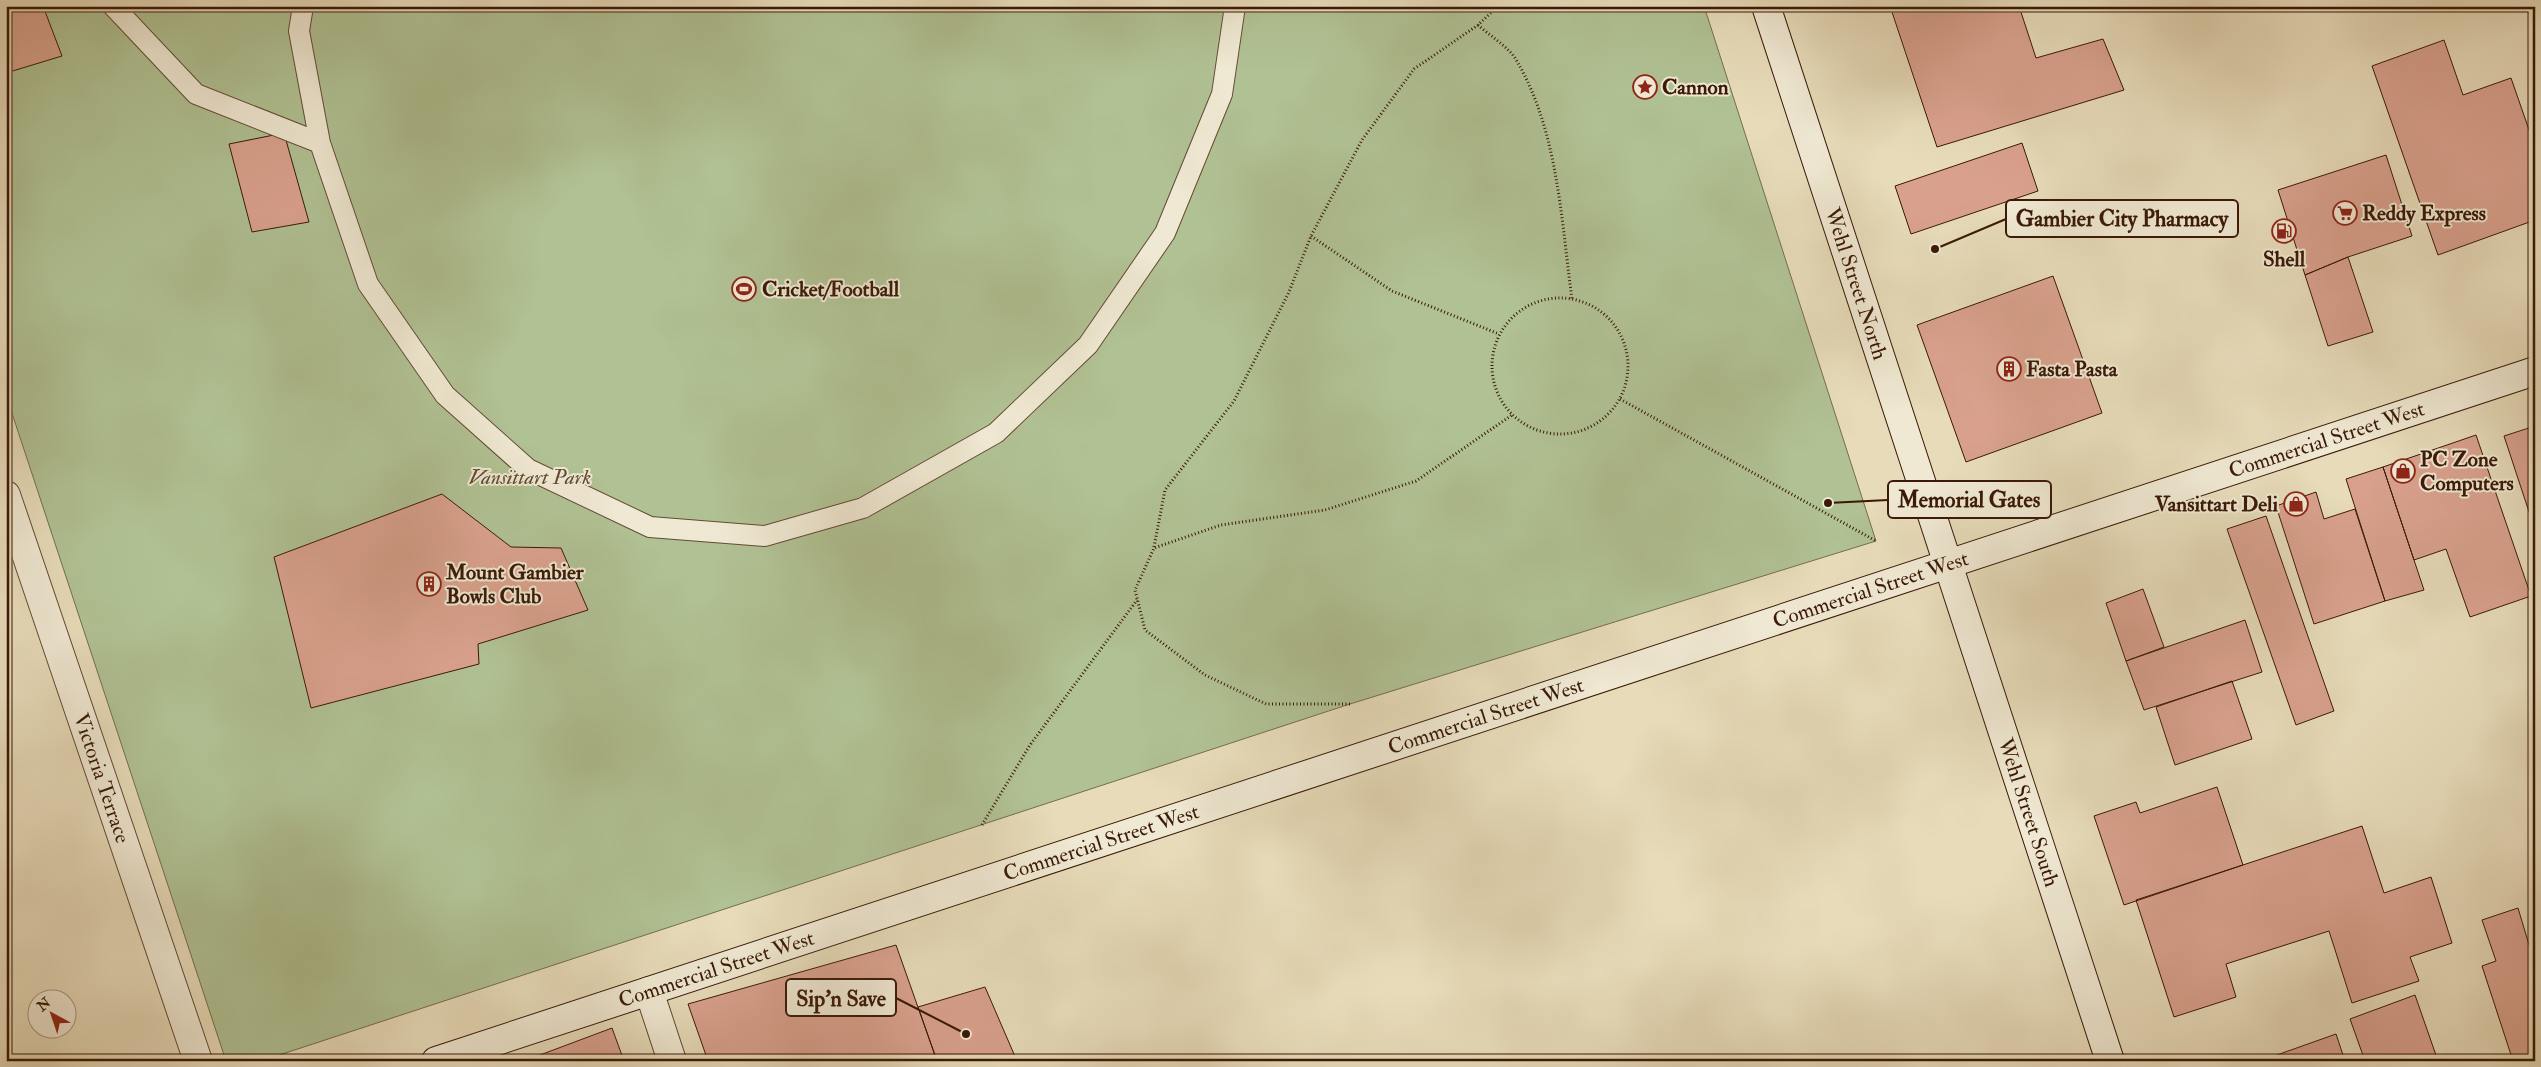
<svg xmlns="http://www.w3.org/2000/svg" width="2541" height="1067" font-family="'IM FELL Double Pica',serif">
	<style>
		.green { fill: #b0c193; stroke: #756d4d }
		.building { fill: #d9a18d; stroke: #3a1907 }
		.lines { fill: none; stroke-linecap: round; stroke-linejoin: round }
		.lane-casing { stroke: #654a34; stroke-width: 22 }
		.street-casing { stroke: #654a34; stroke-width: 30 }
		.secondary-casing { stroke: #3a1907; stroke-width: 30 }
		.path { stroke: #3a1907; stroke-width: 3; stroke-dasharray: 1 2.5; stroke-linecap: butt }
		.lane { stroke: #efe8d2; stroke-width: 20 }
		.street { stroke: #efe8d2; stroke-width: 28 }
		.secondary { stroke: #efe8d2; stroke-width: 28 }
		.labels { text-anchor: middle; stroke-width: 4; stroke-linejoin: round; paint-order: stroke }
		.poi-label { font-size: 21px; font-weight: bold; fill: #3a1907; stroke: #efe8d2; text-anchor: start }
		.street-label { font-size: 21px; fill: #3a1907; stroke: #efe8d2 }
		.park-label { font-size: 21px; font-style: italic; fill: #5d4b31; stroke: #efe8d2 }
		.leader { fill: none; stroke: #3a1907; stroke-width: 2 }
		.callout-dot { fill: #3a1907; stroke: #efe8d2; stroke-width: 2 }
		.callout { fill: #efe8d2; stroke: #3a1907; stroke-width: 2 }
		.callout-label { font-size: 22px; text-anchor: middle; font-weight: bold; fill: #3a1907 }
	</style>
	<rect width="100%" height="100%" fill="#e7dbb9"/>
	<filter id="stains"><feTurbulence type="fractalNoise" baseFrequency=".004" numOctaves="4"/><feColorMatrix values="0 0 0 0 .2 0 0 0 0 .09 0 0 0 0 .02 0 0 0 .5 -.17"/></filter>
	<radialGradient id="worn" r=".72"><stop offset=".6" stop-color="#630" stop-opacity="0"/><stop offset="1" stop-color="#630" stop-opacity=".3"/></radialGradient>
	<!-- green -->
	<path class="green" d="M6,6H1704L1876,541L1350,704L261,1061H226L6,395Z"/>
	<!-- building -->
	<path class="building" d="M6,6H43L62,56L6,73Z
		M1890,6H2019L2036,58L2103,39L2124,90L1937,147Z
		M2535,8V30L2528,11Z
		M2444,40L2463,95L2511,78L2535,147V220L2438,255L2372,66Z
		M284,133L309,222L252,232L229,144Z
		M2022,143L2038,191L1911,234L1895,186Z
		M2386,155L2412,236L2348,257L2305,275L2278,190Z
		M2348,257L2373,332L2328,346L2305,275Z
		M2053,276L2102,413L1966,462L1917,325Z
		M2535,426V530L2504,436Z
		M2476,435L2531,596L2470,617L2446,549L2414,560L2383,467Z
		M2383,467L2424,590L2385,601L2346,479Z
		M2316,492L2324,519L2355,509L2385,601L2314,624L2276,506Z
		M442,494L511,547L561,548L588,610L478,644L479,664L311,708L274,557Z
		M2266,516L2334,711L2296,725L2227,529Z
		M2143,589L2164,647L2126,661L2106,603Z
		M2245,620L2262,672L2144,710L2126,661Z
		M2232,681L2252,739L2175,765L2156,707Z
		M2217,787L2243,865L2124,905L2094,816L2136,802L2140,813Z
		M2362,826L2384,893L2431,877L2452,943L2410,957L2419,981L2352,1003L2329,931L2226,964L2236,997L2174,1017L2136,900Z
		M2518,908L2535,965V1061H2513L2482,966L2496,961L2482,920Z
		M896,945L937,1061H708L688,1004Z
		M985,987L1017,1061H937L918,1007Z
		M2415,995L2438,1061H2365L2350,1019Z
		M612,1028L624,1061H524Z
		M2336,1034L2345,1061H2260Z"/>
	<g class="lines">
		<!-- lane casing -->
		<g class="lane-casing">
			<path id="lane" d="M113,6L196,94L320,143L368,284L445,395L528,469L650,527L765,536L863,508L996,433L1088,345L1165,233L1222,94L1235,6
				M303,6L299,31L320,143"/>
		</g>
		<!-- street casing -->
		<g class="street-casing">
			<g id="street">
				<path id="s1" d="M6,495L198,1061"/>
				<path d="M649,991L672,1061"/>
			</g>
		</g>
		<!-- secondary casing -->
		<g class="secondary-casing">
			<g id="secondary">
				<path id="s2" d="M1766,6L2110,1061"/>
				<path id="s3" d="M436,1061L2535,371"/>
			</g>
		</g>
		<!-- path -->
		<path class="path" d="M1478,25C1489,35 1507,46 1515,58C1558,129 1561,219 1572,299
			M1311,236L1392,291L1499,334
			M1492 366a68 68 0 1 1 136 0a68 68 0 1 1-136 0Z
			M1620,399L1876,541
			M1154,547L1165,490L1234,401L1289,292L1311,236L1362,140L1414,69L1478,25L1498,6
			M1350,704H1266L1205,675L1145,630L1135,590L1154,548L1221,525L1325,510L1416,481L1512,415
			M982,825L1030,745L1137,600"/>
		<!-- lane -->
		<use href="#lane" class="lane"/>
		<!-- street -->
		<use href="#street" class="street"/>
		<!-- secondary -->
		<use href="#secondary" class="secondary"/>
	</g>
	<!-- icons -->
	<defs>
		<g id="sight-ring" transform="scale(1.25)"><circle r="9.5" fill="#efe8d2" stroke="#8f2418" stroke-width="1.5"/><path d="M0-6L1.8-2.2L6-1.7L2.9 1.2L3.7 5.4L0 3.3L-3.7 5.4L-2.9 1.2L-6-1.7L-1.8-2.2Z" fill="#8f2418"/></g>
		<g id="supermarket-ring" transform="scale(1.25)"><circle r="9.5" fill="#efe8d2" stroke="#8f2418" stroke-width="1.5"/><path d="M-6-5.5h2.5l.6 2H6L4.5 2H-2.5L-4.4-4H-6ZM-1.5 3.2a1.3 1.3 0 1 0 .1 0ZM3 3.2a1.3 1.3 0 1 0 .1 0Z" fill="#8f2418"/></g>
		<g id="fuel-ring" transform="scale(1.25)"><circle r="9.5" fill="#efe8d2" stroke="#8f2418" stroke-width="1.5"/><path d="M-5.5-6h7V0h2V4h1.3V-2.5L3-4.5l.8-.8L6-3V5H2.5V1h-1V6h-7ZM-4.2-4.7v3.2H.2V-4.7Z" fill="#8f2418"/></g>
		<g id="stadium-ring" transform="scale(1.25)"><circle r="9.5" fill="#efe8d2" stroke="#8f2418" stroke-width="1.5"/><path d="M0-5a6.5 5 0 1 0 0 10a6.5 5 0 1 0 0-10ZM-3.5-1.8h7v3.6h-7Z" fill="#8f2418"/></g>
		<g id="building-ring" transform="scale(1.25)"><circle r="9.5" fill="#efe8d2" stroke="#8f2418" stroke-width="1.5"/><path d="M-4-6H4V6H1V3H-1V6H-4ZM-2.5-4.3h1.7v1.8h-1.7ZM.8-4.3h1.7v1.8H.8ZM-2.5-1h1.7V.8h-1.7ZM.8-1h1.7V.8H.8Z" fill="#8f2418"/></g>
		<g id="shop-ring" transform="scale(1.25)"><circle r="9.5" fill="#efe8d2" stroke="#8f2418" stroke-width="1.5"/><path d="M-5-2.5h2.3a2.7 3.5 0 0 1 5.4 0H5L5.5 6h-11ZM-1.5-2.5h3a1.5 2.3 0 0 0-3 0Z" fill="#8f2418"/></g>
	</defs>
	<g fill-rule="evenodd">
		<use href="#sight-ring" x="1645" y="87"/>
		<use href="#supermarket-ring" x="2345" y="213"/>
		<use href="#fuel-ring" x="2284" y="231"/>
		<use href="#stadium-ring" x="744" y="289"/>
		<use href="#building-ring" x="2009" y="369"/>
		<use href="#shop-ring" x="2403" y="471"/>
		<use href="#shop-ring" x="2296" y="504"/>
		<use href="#building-ring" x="429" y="584"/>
	</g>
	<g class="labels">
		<!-- poi labels -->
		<g class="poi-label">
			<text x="1662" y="94">Cannon</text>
			<text x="2362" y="220">Reddy Express</text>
			<text x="2284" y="266" text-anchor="middle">Shell</text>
			<text x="762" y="296">Cricket/Football</text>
			<text x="2026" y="376">Fasta Pasta</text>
			<text x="2420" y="466">PC Zone<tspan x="2420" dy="24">Computers</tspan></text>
			<text x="2278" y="511" text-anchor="end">Vansittart Deli</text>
			<text x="446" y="579">Mount Gambier<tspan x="446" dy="24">Bowls Club</tspan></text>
		</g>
		<!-- street labels -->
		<g class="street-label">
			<text dy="7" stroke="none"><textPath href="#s2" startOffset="292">Wehl Street North</textPath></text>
			<text dy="7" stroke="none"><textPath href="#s3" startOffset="1990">Commercial Street West</textPath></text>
			<text dy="7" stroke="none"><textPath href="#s3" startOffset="1510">Commercial Street West</textPath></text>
			<text dy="7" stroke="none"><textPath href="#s3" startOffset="1105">Commercial Street West</textPath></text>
			<text dy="7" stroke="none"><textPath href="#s1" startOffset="299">Victoria Terrace</textPath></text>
			<text dy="7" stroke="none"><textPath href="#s2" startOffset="848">Wehl Street South</textPath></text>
			<text dy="7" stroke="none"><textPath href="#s3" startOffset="700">Commercial Street West</textPath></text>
			<text dy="7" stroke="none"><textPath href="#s3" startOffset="295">Commercial Street West</textPath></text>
		</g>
		<!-- park labels -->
		<g class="park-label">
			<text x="530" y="484">Vansittart Park</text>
		</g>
	</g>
	<!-- callouts -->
	<path class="leader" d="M1935 249L2006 219M1828 503L1888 500M966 1034L896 998"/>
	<g class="callout-dot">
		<circle cx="1935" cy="249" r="5"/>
		<circle cx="1828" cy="503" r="5"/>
		<circle cx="966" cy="1034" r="5"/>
	</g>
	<g class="callout">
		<rect x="2006" y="200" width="232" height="37" rx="5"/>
		<rect x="1888" y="481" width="163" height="37" rx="5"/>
		<rect x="786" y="979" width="110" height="37" rx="5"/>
	</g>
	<g class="callout-label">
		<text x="2122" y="226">Gambier City Pharmacy</text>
		<text x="1969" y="507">Memorial Gates</text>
		<text x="841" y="1006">Sip'n Save</text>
	</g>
	<!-- margin -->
	<rect width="2541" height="1067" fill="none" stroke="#e7dbb9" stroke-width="25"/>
	<rect x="8" y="8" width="2526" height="1052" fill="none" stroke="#3a1907" stroke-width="2.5"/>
	<rect x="12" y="12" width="2516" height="1042" fill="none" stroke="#3a1907"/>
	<!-- north arrow -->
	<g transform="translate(52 1014) rotate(320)"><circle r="24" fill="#efe8d2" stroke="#a79581"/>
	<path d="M0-4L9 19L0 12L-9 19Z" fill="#8f2418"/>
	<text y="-8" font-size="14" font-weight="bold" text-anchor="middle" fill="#3a1907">N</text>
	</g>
	<rect width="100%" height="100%" filter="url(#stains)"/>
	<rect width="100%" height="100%" fill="url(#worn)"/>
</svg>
